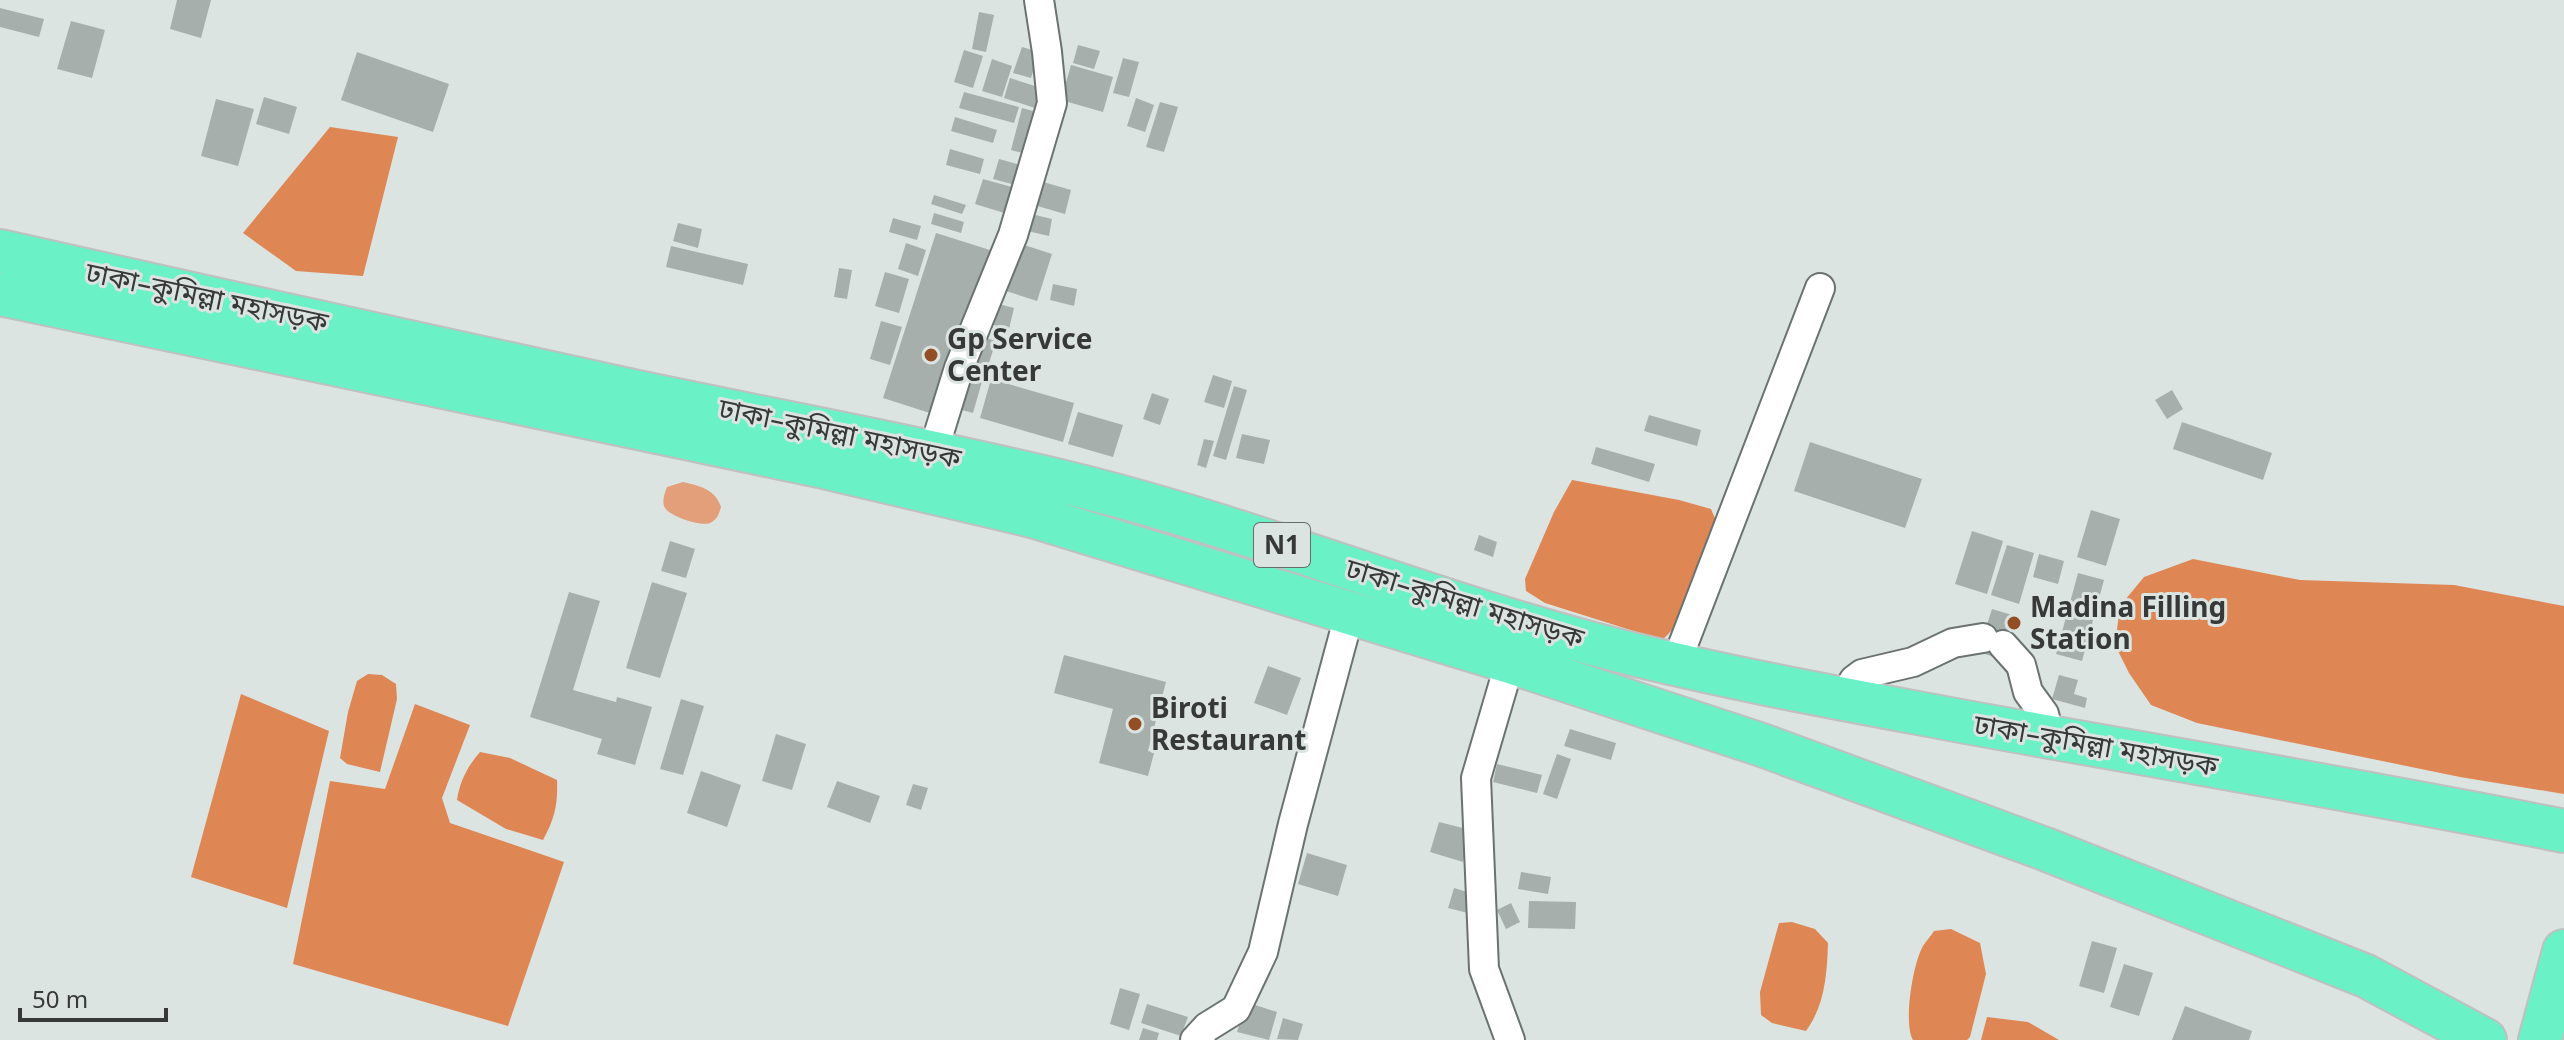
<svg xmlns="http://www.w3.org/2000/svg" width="2564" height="1040" font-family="'Noto Sans','Noto Sans Bengali',sans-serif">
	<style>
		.green { fill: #e39e7a }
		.water { fill: #df8655 }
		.building { fill: #a7afac }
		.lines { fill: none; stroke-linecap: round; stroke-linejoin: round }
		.minor-casing { stroke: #6b7370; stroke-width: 32 }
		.highway-casing { stroke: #bfc0bf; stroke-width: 46 }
		.minor { stroke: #fff; stroke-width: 28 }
		.highway { stroke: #6af1c6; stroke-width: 42 }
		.poi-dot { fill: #944e26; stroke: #dce4e1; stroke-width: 3 }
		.labels { text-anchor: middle; stroke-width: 6; stroke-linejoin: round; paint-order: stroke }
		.shield { fill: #dce4e1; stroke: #686c6b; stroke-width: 2 }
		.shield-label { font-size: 26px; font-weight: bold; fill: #363938 }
		.street-label { font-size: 28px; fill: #363938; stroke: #dce4e1 }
		.poi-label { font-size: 28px; font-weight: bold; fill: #363938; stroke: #dce4e1; text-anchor: start }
	</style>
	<rect width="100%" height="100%" fill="#dce4e1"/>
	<!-- green -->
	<path class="green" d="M683,482C700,486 715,489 721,507C719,514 717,520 710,523C702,527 667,516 664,506C662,500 665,492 667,487Z"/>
	<!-- water -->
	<path class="water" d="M330,127L398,137L363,276L296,271L243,233Z
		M1572,480L1679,500L1711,509L1717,523C1705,559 1692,615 1662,640L1545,603L1526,591L1525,579L1554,512Z
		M2193,559L2300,580L2454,585L2564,606V794L2460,777L2197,723L2151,705L2129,673L2115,645L2120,606L2144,577Z
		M368,674L382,675L396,684L397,699L380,772L347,764L340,758L348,712L357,681Z
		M241,694L329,731L287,908L191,877Z
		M415,704L470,725L442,798L450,823L564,862L508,1026L293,964L330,781L385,789Z
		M480,752L510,758L557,780C558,804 555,818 543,840L506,829L457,800C460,781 467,767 480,752Z
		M1792,922L1815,929L1828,943C1827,974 1825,1005 1806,1031L1772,1023L1761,1015L1760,992L1779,923Z
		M1951,929L1980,943L1986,974L1970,1037L1967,1040H1913C1903,1023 1913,963 1923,946C1926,941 1931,936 1934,931Z
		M1987,1017L2028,1022L2059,1040H1981Z"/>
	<!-- building -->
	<path class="building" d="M177,0H211L201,38L170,29Z
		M0,8L44,19L39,37L0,27Z
		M979,12L994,15L986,52L972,49Z
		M71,21L105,30L92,78L57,69Z
		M1078,45L1100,51L1094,69L1073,63Z
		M1022,47L1039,52L1031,78L1013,73Z
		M964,50L983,56L973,88L954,82Z
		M357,52L449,84L433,132L341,100Z
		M1123,58L1139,62L1129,97L1113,93Z
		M992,59L1012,66L1002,97L982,91Z
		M1071,65L1113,77L1103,112L1061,100Z
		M1010,78L1041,88L1035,108L1004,98Z
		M964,92L1019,107L1014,123L959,108Z
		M264,97L297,107L289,134L256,124Z
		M1136,98L1154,105L1145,132L1127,126Z
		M216,99L254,109L238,166L201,156Z
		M1160,102L1178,107L1164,152L1146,147Z
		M1022,108L1044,114L1033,156L1011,150Z
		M955,117L997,130L993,143L951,131Z
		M950,149L984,159L980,174L946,165Z
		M999,159L1028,167L1023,187L993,179Z
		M983,179L1022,190L1014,216L975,204Z
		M1033,179L1071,190L1065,214L1027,203Z
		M934,195L966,205L962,214L931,204Z
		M1023,212L1052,219L1049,236L1019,229Z
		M934,213L964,222L961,233L931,224Z
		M893,218L921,226L917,240L889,232Z
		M678,223L702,229L698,248L673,241Z
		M936,233L990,250L936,415L883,398Z
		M906,243L926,250L918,276L898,269Z
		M1018,243L1052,254L1037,301L1003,290Z
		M671,246L748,264L743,285L666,267Z
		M839,268L852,270L847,299L834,297Z
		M885,272L909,279L899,313L875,306Z
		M1053,284L1077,289L1074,306L1050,300Z
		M991,302L1014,308L1009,329L986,323Z
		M881,321L902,327L890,365L870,359Z
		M976,335L996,341L988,366L969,360Z
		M961,371L983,378L973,413L951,407Z
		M1213,375L1232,381L1224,408L1204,402Z
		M991,379L1074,403L1063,442L980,418Z
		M1234,386L1247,390L1226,460L1213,456Z
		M2172,390L2183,409L2167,419L2155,400Z
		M1152,393L1169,399L1160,425L1143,419Z
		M1078,412L1123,425L1113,457L1068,444Z
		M1649,415L1701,430L1697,446L1644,431Z
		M2182,422L2272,453L2263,480L2173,449Z
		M1242,434L1270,440L1264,464L1236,458Z
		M1204,439L1214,441L1206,468L1197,465Z
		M1810,442L1922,479L1905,528L1794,491Z
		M1596,447L1655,464L1649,482L1591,464Z
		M2091,510L2120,519L2106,566L2077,557Z
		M1972,531L2003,541L1987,594L1955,584Z
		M1479,535L1497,542L1493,557L1474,550Z
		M670,541L695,549L686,578L661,571Z
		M2007,545L2034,553L2019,604L1991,595Z
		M2039,554L2064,561L2058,584L2033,577Z
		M2078,573L2104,580L2082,661L2056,654Z
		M652,582L687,593L660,678L626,668Z
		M569,592L600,601L573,690L616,702L617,697L652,707L635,765L597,754L602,739L530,717Z
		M1992,609L2012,615L1998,658L1978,652Z
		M1064,655L1166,682L1148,751L1154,753L1148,776L1099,763L1113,709L1054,693Z
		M1268,666L1301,678L1287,715L1254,703Z
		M2059,675L2078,680L2074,694L2087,698L2085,708L2052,699Z
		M681,699L704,706L683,775L660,769Z
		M1570,729L1616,743L1611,760L1564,746Z
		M776,734L806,744L792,790L762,781Z
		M1557,754L1571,759L1557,799L1543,794Z
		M1497,764L1542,775L1537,793L1493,782Z
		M701,771L741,785L727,827L687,813Z
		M837,781L880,796L870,823L827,807Z
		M913,784L928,788L921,810L906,805Z
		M1439,822L1471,830L1463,862L1430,852Z
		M1307,853L1347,865L1338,896L1298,884Z
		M1521,872L1551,877L1548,894L1518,889Z
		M1454,888L1477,895L1472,914L1448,908Z
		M1529,901L1576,902L1575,929L1528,928Z
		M1511,903L1520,922L1506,929L1497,910Z
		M2092,941L2117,948L2104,993L2079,986Z
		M2124,964L2153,973L2139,1016L2110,1007Z
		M1120,988L1140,994L1129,1030L1110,1024Z
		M1246,1002L1277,1012L1269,1040L1237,1032Z
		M1147,1004L1188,1017L1181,1036L1141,1023Z
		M2185,1006L2252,1031L2249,1040H2172Z
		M1283,1018L1303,1024L1298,1040L1277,1039Z
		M1143,1028L1159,1033L1157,1040H1139Z"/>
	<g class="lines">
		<!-- minor casing -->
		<g class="minor-casing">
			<path id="minor" d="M933,452L959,368L1013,235L1052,103L1047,52L1039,0
				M2003,645L2021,665L2028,692L2044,714L2050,737
				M1676,663L1820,288
				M1843,699L1854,680L1862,674L1913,662L1953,643L1983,638
				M1195,1040L1207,1027L1236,1009L1263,952L1293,824L1350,612
				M1510,1040L1484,969L1476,778L1510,662"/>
		</g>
		<!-- highway casing -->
		<g class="highway-casing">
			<path id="highway" d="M0,251C211,298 421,346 633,391C775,421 918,447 1060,481C1248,526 1428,602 1616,650C1731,679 1849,700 1966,722C2165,758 2365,791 2564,831
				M0,294L824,467L1032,516L1510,662L1762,745L2045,849L2366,976L2485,1040
				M2540,1040L2564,951"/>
		</g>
		<!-- minor -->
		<use href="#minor" class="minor"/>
		<!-- highway -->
		<use href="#highway" class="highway"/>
	</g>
	<!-- markers -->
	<g class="poi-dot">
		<circle cx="931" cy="355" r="8"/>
		<circle cx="2014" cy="623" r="8"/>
		<circle cx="1135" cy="724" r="8"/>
	</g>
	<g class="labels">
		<!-- shield labels -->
		<rect class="shield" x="1254" y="523" width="56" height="44" rx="6"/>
		<g class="shield-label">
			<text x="1282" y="554">N1</text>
		</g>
		<!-- street labels -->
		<g class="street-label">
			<text transform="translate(207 297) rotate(12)" y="10">ঢাকা–কুমিল্লা মহাসড়ক</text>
			<text transform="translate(840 433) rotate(12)" y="10">ঢাকা–কুমিল্লা মহাসড়ক</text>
			<text transform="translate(1465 603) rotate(17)" y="10">ঢাকা–কুমিল্লা মহাসড়ক</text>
			<text transform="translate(2096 745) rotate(10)" y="10">ঢাকা–কুমিল্লা মহাসড়ক</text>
		</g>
		<!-- poi labels -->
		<g class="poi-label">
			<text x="947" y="349">Gp Service<tspan x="947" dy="32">Center</tspan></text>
			<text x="2030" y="617">Madina Filling<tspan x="2030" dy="32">Station</tspan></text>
			<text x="1151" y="718">Biroti<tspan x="1151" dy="32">Restaurant</tspan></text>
		</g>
	</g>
	<!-- scale -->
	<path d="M20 1008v12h146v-12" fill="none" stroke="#363938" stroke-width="4"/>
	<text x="32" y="1008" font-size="24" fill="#363938" stroke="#dce4e1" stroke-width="6" paint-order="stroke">50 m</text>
</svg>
